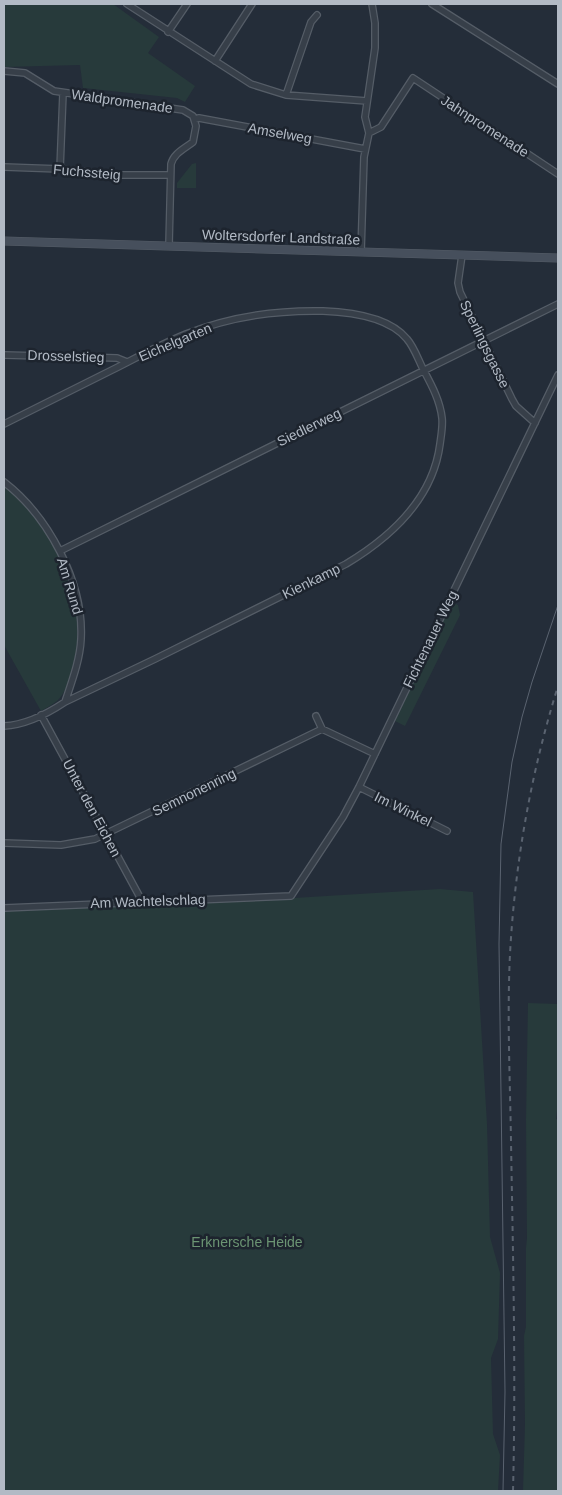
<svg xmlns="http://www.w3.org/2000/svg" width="562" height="1495" font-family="Helvetica,sans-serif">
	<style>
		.green { fill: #273a3b }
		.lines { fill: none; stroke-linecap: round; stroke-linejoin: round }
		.street-casing { stroke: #555d67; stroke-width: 8 }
		.secondary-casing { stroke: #555d67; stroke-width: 9 }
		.street { stroke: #373f49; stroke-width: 5.5 }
		.secondary { stroke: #464f5c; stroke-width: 8 }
		.tram { stroke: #5a6370; stroke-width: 1 }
		.rail { stroke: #5a6370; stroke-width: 2; stroke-dasharray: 5 5; stroke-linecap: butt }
		.labels { text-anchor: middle; stroke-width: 5; stroke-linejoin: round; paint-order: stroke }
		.street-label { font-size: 14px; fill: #b2bac5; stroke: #1d242e }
		.park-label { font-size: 14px; fill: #6b9473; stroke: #1d242e }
	</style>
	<rect width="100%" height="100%" fill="#242d39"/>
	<!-- green -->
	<path class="green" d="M4,4H113L159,37L148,53L195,86L185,102L177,98L83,88L80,65L4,67Z
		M196,163V188H177V183L192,164Z
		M4,485C54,528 92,604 72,670C69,681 65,694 57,701C52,705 46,708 41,711L4,645Z
		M452,602L458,605L460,615L405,726L395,721Z
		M440,889L473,892L487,1124L490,1237L500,1273L498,1339L491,1358L493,1434L500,1455L498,1491H4V911L294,898Z
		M528,1003L558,1004V1102L556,1119L558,1120V1491H523L525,1424L524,1336L526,1327V1248L527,1238L526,1120Z"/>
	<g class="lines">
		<!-- street casing -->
		<g class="street-casing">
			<path id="street" d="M127,4L251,84L286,95L367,101
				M432,4L558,84
				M168,32L187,4
				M215,61L252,4
				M4,71L25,73L54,91L183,110L193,116L196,126L193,142C184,149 174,153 171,164L169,245
				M286,95L311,22L317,15
				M195,119L199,118L365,149
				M369,133L381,127L413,78L558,174
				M4,167L60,169L115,175H170
				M60,169L63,93
				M361,252L364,157L369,133L365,117L375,48V23L372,4
				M462,255L458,283L460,292L512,399L516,406L535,423
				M4,355L117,358L127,362
				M4,424C40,406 76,388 112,370C136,358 161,344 186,334C229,317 277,310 323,311C349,312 389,317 407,339C414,347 418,359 423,369C431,384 440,400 442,418C443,426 441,436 440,444C433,499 391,537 346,564L155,659L65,702
				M4,482C48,516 84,582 81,639C80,660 72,681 65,702C47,714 25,725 4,726
				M60,551L558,304
				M41,715L142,901
				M316,716L322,729
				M359,787L447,831
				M4,843L61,845L95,839L322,729L375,754
				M4,908L291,896L343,817L359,787L558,375"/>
		</g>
		<!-- secondary casing -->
		<g class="secondary-casing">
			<path id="secondary" d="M4,241L558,258"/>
		</g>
		<!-- street -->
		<use href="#street" class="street"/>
		<!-- secondary -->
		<use href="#secondary" class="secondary"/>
		<!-- tram -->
		<path class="tram" d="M503,1491L505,1392L499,944L501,844L512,762L522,717L532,682L558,605"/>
		<!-- rail -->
		<path class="rail" d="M513,1491C516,1375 513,1258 511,1141C510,1079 507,1016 510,954C515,862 531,773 558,686"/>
	</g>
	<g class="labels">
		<!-- street labels -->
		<g class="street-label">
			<text transform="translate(122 101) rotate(8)" y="5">Waldpromenade</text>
			<text transform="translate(485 126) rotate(33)" y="5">Jahnpromenade</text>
			<text transform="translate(280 133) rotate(10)" y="5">Amselweg</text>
			<text transform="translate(87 172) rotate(5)" y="5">Fuchssteig</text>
			<text transform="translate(281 237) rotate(2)" y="5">Woltersdorfer Landstraße</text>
			<text transform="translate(175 342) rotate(-23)" y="5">Eichelgarten</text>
			<text transform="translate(485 344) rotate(64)" y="5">Sperlingsgasse</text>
			<text transform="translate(66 356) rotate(2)" y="5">Drosselstieg</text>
			<text transform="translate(309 427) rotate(-26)" y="5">Siedlerweg</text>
			<text transform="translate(311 581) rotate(-26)" y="5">Kienkamp</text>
			<text transform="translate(70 586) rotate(73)" y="5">Am Rund</text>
			<text transform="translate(430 639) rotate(-64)" y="5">Fichtenauer Weg</text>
			<text transform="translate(194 792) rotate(-26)" y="5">Semnonenring</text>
			<text transform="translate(92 808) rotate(62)" y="5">Unter den Eichen</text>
			<text transform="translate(403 809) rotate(26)" y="5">Im Winkel</text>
			<text transform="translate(148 901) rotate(-2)" y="5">Am Wachtelschlag</text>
		</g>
		<!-- park labels -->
		<g class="park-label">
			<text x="247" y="1247">Erknersche Heide</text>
		</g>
	</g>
	<!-- border -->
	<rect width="562" height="1495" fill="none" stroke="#b2bac5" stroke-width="10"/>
</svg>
